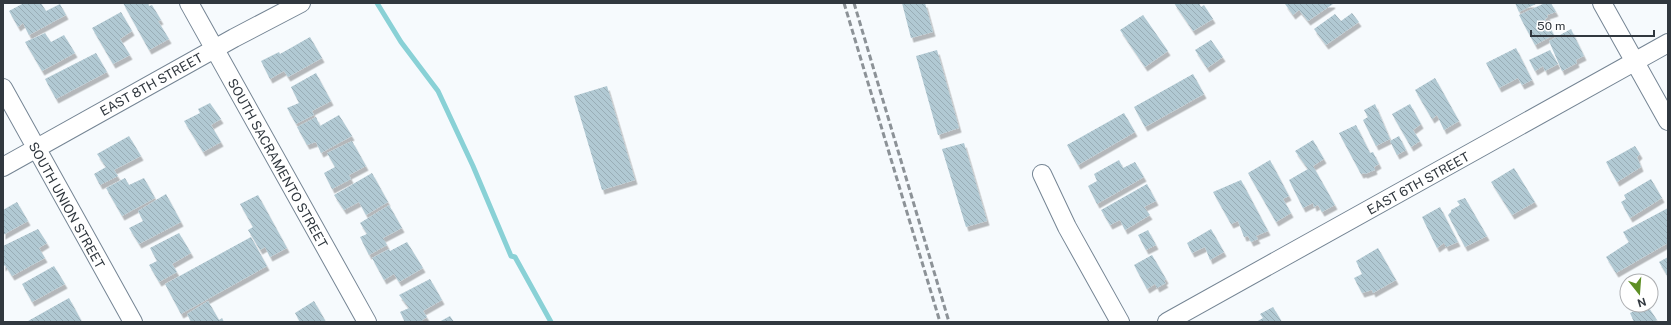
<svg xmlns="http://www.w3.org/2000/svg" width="1671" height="325" font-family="'Public Sans',sans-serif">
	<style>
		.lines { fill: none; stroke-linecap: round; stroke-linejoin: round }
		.stream { stroke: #89d1d6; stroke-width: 5 }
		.building { fill: url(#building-back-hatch); filter: url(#shadow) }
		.street-casing { stroke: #758594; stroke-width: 20 }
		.street { stroke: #fff; stroke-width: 18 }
		.rail { stroke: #8c9297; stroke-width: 3; stroke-dasharray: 6 3; stroke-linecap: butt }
		.labels { text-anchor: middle; stroke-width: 3; stroke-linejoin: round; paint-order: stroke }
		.street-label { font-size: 13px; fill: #31383f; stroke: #fff }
	</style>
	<defs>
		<pattern id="building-back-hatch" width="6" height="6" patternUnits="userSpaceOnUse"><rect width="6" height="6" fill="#b1c9d3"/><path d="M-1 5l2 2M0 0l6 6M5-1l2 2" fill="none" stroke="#99adb6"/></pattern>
		<filter id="shadow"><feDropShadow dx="2.5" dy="4.5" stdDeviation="0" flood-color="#0004"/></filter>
	</defs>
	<rect width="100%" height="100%" fill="#f6fafd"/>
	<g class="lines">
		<!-- stream -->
		<path class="stream" d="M377,3L401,42L438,91L473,166L511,256L515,257L551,322"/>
	</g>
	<!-- building -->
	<path class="building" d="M24,3H41L46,11L60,4L66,15L29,35L23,23L18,27L9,11Z
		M123,3H148L149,6L152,5L161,20L158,21L169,39L149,50Z
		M902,3H925L933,32L911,38Z
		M1174,3H1199L1201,7L1204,5L1213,19L1193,31Z
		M1287,3H1332L1333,4L1308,21L1299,10L1293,15L1285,4Z
		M1515,3H1538L1519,12Z
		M1545,3H1551L1556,12L1547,15L1548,17L1545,19L1554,35L1535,45L1519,15Z
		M121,12L132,31L120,39L130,55L113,64L92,28Z
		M1352,13L1359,22L1326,45L1314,29L1335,14L1341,21Z
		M1143,15L1168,51L1145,67L1120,30Z
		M1571,29L1584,56L1576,60L1577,63L1562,71L1549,41Z
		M45,33L51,42L64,35L75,53L42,71L25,42Z
		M310,37L322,58L288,77L284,71L270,79L261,61L279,52L280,54Z
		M1211,40L1223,57L1207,68L1195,50Z
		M1516,48L1532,80L1522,85L1518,78L1499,88L1486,63Z
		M937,50L959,128L938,135L916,56Z
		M1550,50L1558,64L1545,71L1543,66L1535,71L1529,60Z
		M96,53L107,72L56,99L45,79Z
		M316,73L331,101L312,111L314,115L296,124L287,108L299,103L291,87Z
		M1193,74L1204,94L1145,127L1134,107Z
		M1435,78L1459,121L1444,130L1437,115L1432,119L1415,90Z
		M607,86L635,180L602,190L574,96Z
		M210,103L221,119L211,125L221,142L203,152L184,121L200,113L198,109Z
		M1375,104L1390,139L1376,146L1363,120L1368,117L1364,110Z
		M1410,104L1421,124L1413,130L1420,141L1411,147L1392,114Z
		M1124,113L1135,132L1078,165L1067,145Z
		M339,115L352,136L321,153L316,142L307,145L297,127L316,117L320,126Z
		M1356,125L1370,153L1373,152L1379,164L1374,167L1375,170L1365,174L1364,173L1361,174L1339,133Z
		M129,136L141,156L114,170L118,176L100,185L94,174L106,167L97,154Z
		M1399,136L1406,150L1397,155L1390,141Z
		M1313,140L1324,159L1313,166L1335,205L1322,212L1318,205L1314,207L1313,203L1303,208L1289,180L1308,169L1295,151Z
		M352,141L366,166L349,175L351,179L332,189L324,173L335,167L327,153Z
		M964,143L987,221L966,227L942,149Z
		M1635,146L1640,154L1637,157L1641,167L1617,182L1606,162Z
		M1119,160L1123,168L1135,162L1144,177L1097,204L1088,186L1097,181L1094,174Z
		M1270,160L1289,196L1283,199L1291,213L1276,222L1248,173Z
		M1514,168L1535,202L1512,215L1491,182Z
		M372,173L388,202L366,215L359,202L344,210L334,195Z
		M125,178L129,185L144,178L155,198L122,216L106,188Z
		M1651,179L1662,198L1630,218L1621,202L1626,199L1624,195Z
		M1241,180L1268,231L1256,236L1258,239L1251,242L1248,236L1244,237L1238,221L1231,224L1213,192Z
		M1147,184L1156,201L1144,207L1150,215L1125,230L1120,220L1110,225L1101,210Z
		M166,194L181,222L139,244L129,228L143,221L138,211Z
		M258,195L287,248L270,257L265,247L260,250L248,230L253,227L240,204Z
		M1465,198L1487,236L1465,247L1448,215L1451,212V210L1460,205L1457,201Z
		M17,202L28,221L3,235V210Z
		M389,205L402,228L383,238L387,245L369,255L360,237L367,234L360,223Z
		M1440,207L1458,242L1446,247L1444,243L1437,248L1422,217Z
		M1668,208V243L1616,273L1606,257L1629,242L1623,232Z
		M38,229L47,243L39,248L45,258L12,276L5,265L3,267V246Z
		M1211,229L1224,252L1210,260L1205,247L1192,253L1187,243Z
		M1148,230L1156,245L1146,250L1138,235Z
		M179,233L191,253L172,264L177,272L159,282L149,265L157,261L150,248Z
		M251,237L267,266L181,314L165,284Z
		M407,242L423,268L399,282L394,274L384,280L372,258L389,249L390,251Z
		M1378,248L1396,280L1373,293L1372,290L1362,293L1354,278L1362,274L1356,261Z
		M1152,255L1166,279L1164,281L1166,283L1157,288L1155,284L1147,289L1134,265Z
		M1668,257V277L1659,262Z
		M54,266L65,284L32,302L22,284Z
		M430,279L442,300L423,311L427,317L420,322H405L400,312L409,308L399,295Z
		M69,298L82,322H29L28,321Z
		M208,301L219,320L222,318L224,322H191L187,314Z
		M314,301L326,322H300L295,313Z
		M1647,305L1657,320L1652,322H1634L1630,313Z
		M1273,307L1282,322H1256L1263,318L1260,314Z
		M450,316L454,322H439Z"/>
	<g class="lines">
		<!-- street casing -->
		<g class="street-casing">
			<path id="street" d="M189,3L367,322
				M1602,3L1668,121
				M3,88L133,322
				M3,167L234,38L301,3
				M1042,174L1067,227L1120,322
				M1167,322L1668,43"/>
		</g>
		<!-- street -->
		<use href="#street" class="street"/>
		<!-- rail -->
		<path class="rail" d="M844,3L940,322
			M854,3L949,322"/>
	</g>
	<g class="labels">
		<!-- street labels -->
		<g class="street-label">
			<text transform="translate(151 84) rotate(-29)" y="5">EAST 8TH STREET</text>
			<text transform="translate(278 163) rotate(61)" y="5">SOUTH SACRAMENTO STREET</text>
			<text transform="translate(1418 183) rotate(-29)" y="5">EAST 6TH STREET</text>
			<text transform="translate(67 205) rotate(61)" y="5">SOUTH UNION STREET</text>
		</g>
	</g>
	<!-- border -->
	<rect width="1671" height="325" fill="none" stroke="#31383f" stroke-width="8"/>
	<!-- north arrow -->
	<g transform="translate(1639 293) rotate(163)"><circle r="19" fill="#ffffff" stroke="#adafb2"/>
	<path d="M0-3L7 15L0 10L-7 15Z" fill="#5e8f25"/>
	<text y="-6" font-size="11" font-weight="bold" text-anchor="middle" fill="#31383f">N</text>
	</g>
	<!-- scale -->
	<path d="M1531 30v6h123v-6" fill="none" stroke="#31383f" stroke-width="2"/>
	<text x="1537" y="30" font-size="12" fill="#31383f" stroke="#ffffff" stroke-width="3" paint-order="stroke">50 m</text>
</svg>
